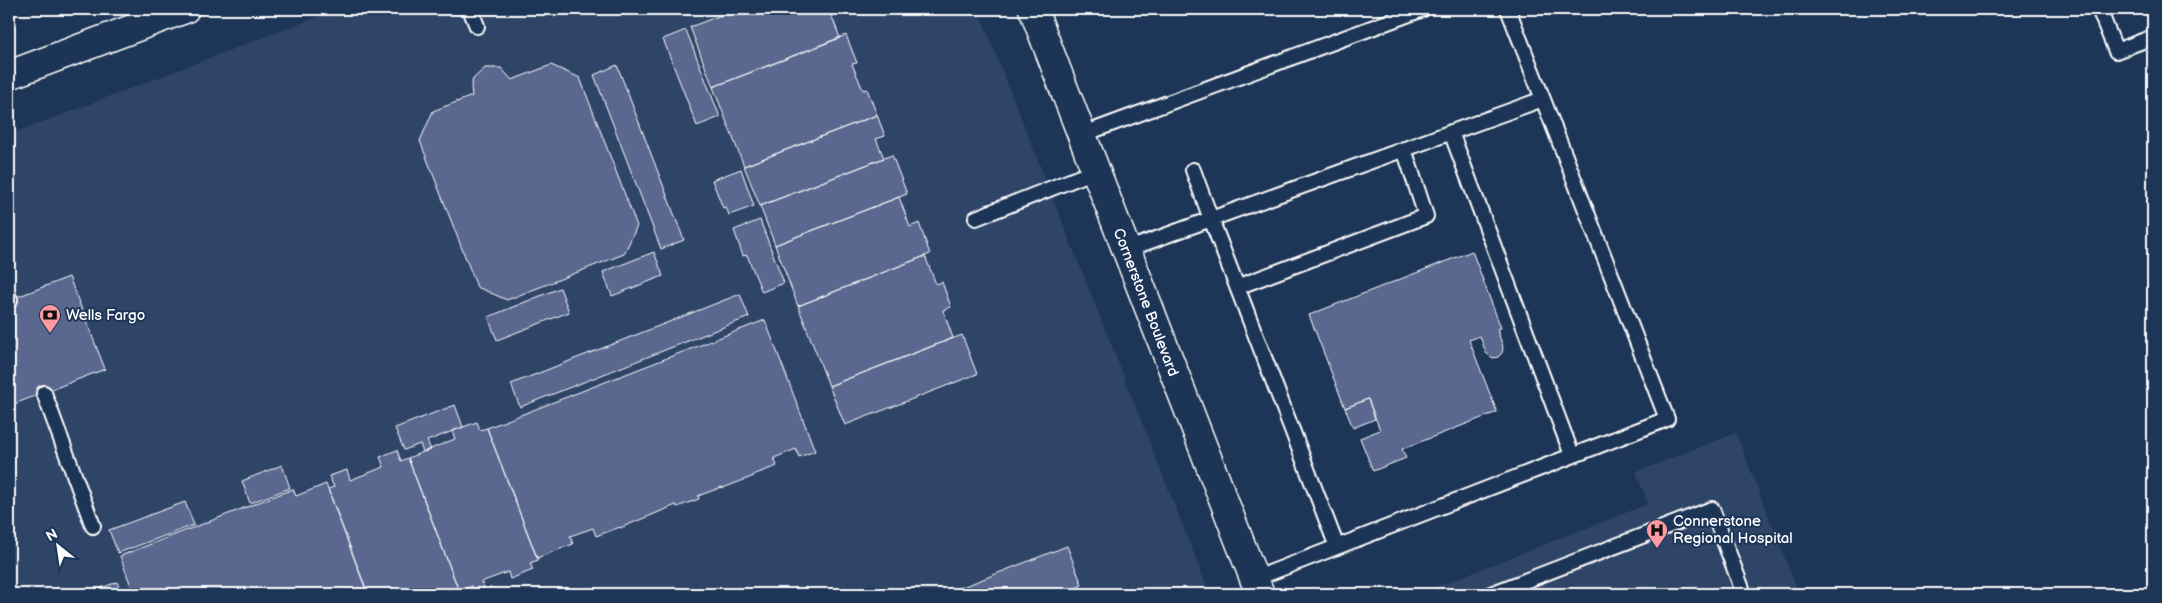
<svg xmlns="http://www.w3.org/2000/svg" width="2162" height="603" font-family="'Balsamiq Sans',sans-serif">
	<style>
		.built { fill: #2f4468 }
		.building { fill: #5a6890; stroke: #fff }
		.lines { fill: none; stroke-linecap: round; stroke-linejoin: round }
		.service-casing { stroke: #fff; stroke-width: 18 }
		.minor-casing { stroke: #fff; stroke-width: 31 }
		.secondary-casing { stroke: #fff; stroke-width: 31 }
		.service { stroke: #1d3557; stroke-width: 14 }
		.minor { stroke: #1d3557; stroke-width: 28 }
		.secondary { stroke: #1d3557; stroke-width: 28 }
		.labels { text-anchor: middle; stroke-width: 4; stroke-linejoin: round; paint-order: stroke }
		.street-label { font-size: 15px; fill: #fff; stroke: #1d3557 }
		.poi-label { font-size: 15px; fill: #fff; stroke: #1d3557; text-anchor: start }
	</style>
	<rect width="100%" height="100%" fill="#1d3557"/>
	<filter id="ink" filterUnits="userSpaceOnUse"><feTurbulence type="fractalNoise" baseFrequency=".02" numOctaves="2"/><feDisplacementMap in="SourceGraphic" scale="10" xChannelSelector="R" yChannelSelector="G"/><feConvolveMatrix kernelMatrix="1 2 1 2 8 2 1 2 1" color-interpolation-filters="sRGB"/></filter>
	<g filter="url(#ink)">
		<!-- built -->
		<path class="built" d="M337,9H978L1210,594H9V135Z
			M1736,433L1799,594H1417L1648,504L1636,472Z"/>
		<!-- building -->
		<path class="building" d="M737,9H829L840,38L713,87L690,27Z
			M686,30L720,117L697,126L663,39Z
			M846,35L857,63L852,64L863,90L867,89L877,115L744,166L713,87Z
			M551,65L580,78L637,226L624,254L507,300L477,287L420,141L433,111L472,96L471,87L473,79L485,68H501L512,80Z
			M617,65L684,240L661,249L594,75Z
			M877,115L885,136L876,139L884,158L760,206L744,166Z
			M892,155L907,194L775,245L760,206Z
			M741,169L754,206L729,215L726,207L723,208L712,180Z
			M899,197L910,227L919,223L930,254L798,306L775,245Z
			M760,220L784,283L762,292L747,255L743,256L734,230Z
			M1472,251L1501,328L1497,329L1503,347L1502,353L1498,357L1493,358L1486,353L1480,336L1469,340L1497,412L1402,449L1406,458L1373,471L1360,438L1380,430L1368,399L1345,408L1309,315Z
			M654,252L663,276L612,296L603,272Z
			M925,256L936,284L942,282L951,307L943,310L953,338L829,386L798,306Z
			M69,277L105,369L9,406V300Z
			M560,288L569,312L497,340L488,317Z
			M740,294L749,317L520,407L511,384Z
			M765,320L815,451L799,457L796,449L774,458L777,466L753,475L754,476L723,488L722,487L698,496L699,499L677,507L676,505L620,528V527L596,536L593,528L570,536L573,544L537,558L487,428Z
			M962,335L977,374L845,425L829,386Z
			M1368,399L1375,419L1353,428L1345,408Z
			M455,405L463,427L427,441L431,450L423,452L420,444L404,450L395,428Z
			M477,422L480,430L487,428L538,560L530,563L533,570L510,579L508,572L481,582L485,589L475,593L472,586L459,591L408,458L455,439L452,431Z
			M397,450L401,461L408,458L459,591L449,594H368L328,489L334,487L329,476L347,470L350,480L384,467L380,457Z
			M282,465L290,488L250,503L242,481Z
			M326,484L366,590L355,594H134L120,556L293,489L296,496Z
			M185,502L194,525L118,553L109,530Z
			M1067,546L1082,585L1074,589L1076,594H962L960,588Z
			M117,582L122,594H101L99,589Z"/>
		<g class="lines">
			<!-- service casing -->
			<g class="service-casing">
				<path id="service" d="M470,9L477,26
					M2099,9L2116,51L2153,37
					M1451,132L1572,455
					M1081,135L1423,9
					M976,218L1095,171
					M1126,250L1211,219L1193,170
					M1237,287L1426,216L1404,149
					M9,297L10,300
					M44,393L93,526
					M1337,547L1211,219L1543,99
					M1254,579L1667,419L1508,9
					M1491,594L1712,509L1744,594"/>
			</g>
			<!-- minor casing -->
			<g class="minor-casing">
				<path id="minor" d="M1033,9L1260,594"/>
			</g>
			<!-- secondary casing -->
			<g class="secondary-casing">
				<path id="secondary" d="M9,75L185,9"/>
			</g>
			<!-- service -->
			<use href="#service" class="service"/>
			<!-- minor -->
			<use href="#minor" class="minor"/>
			<!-- secondary -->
			<use href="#secondary" class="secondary"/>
		</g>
	</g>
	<!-- icons -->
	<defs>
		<g id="bank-pin" transform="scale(1.125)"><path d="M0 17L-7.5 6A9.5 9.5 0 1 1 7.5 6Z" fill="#ff9aa2" stroke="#1d3557"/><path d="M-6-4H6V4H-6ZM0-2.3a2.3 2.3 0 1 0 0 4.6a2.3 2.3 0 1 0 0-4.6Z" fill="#111"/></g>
		<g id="hospital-pin" transform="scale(1.125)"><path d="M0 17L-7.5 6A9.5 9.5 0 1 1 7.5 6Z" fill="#ff9aa2" stroke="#1d3557"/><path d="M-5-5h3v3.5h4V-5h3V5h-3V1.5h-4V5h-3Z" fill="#111"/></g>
	</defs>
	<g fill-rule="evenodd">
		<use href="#bank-pin" x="50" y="315"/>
		<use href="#hospital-pin" x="1657" y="530"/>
	</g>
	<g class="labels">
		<!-- street labels -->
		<g class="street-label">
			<text transform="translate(1146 302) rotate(69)" y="5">Cornerstone Boulevard</text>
		</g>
		<!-- poi labels -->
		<g class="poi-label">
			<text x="66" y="320">Wells Fargo</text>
			<text x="1673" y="526">Connerstone<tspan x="1673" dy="17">Regional Hospital</tspan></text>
		</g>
	</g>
	<!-- margin -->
	<rect width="2162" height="603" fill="none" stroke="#1d3557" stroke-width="30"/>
	<rect x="15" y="15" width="2132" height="573" fill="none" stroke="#fff" stroke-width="2" filter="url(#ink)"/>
	<!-- north arrow -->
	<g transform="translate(58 546) rotate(330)" stroke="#1d3557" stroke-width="4" paint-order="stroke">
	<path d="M0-4L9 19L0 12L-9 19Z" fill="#ffffff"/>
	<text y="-8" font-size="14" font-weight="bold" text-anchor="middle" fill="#ffffff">N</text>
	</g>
</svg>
